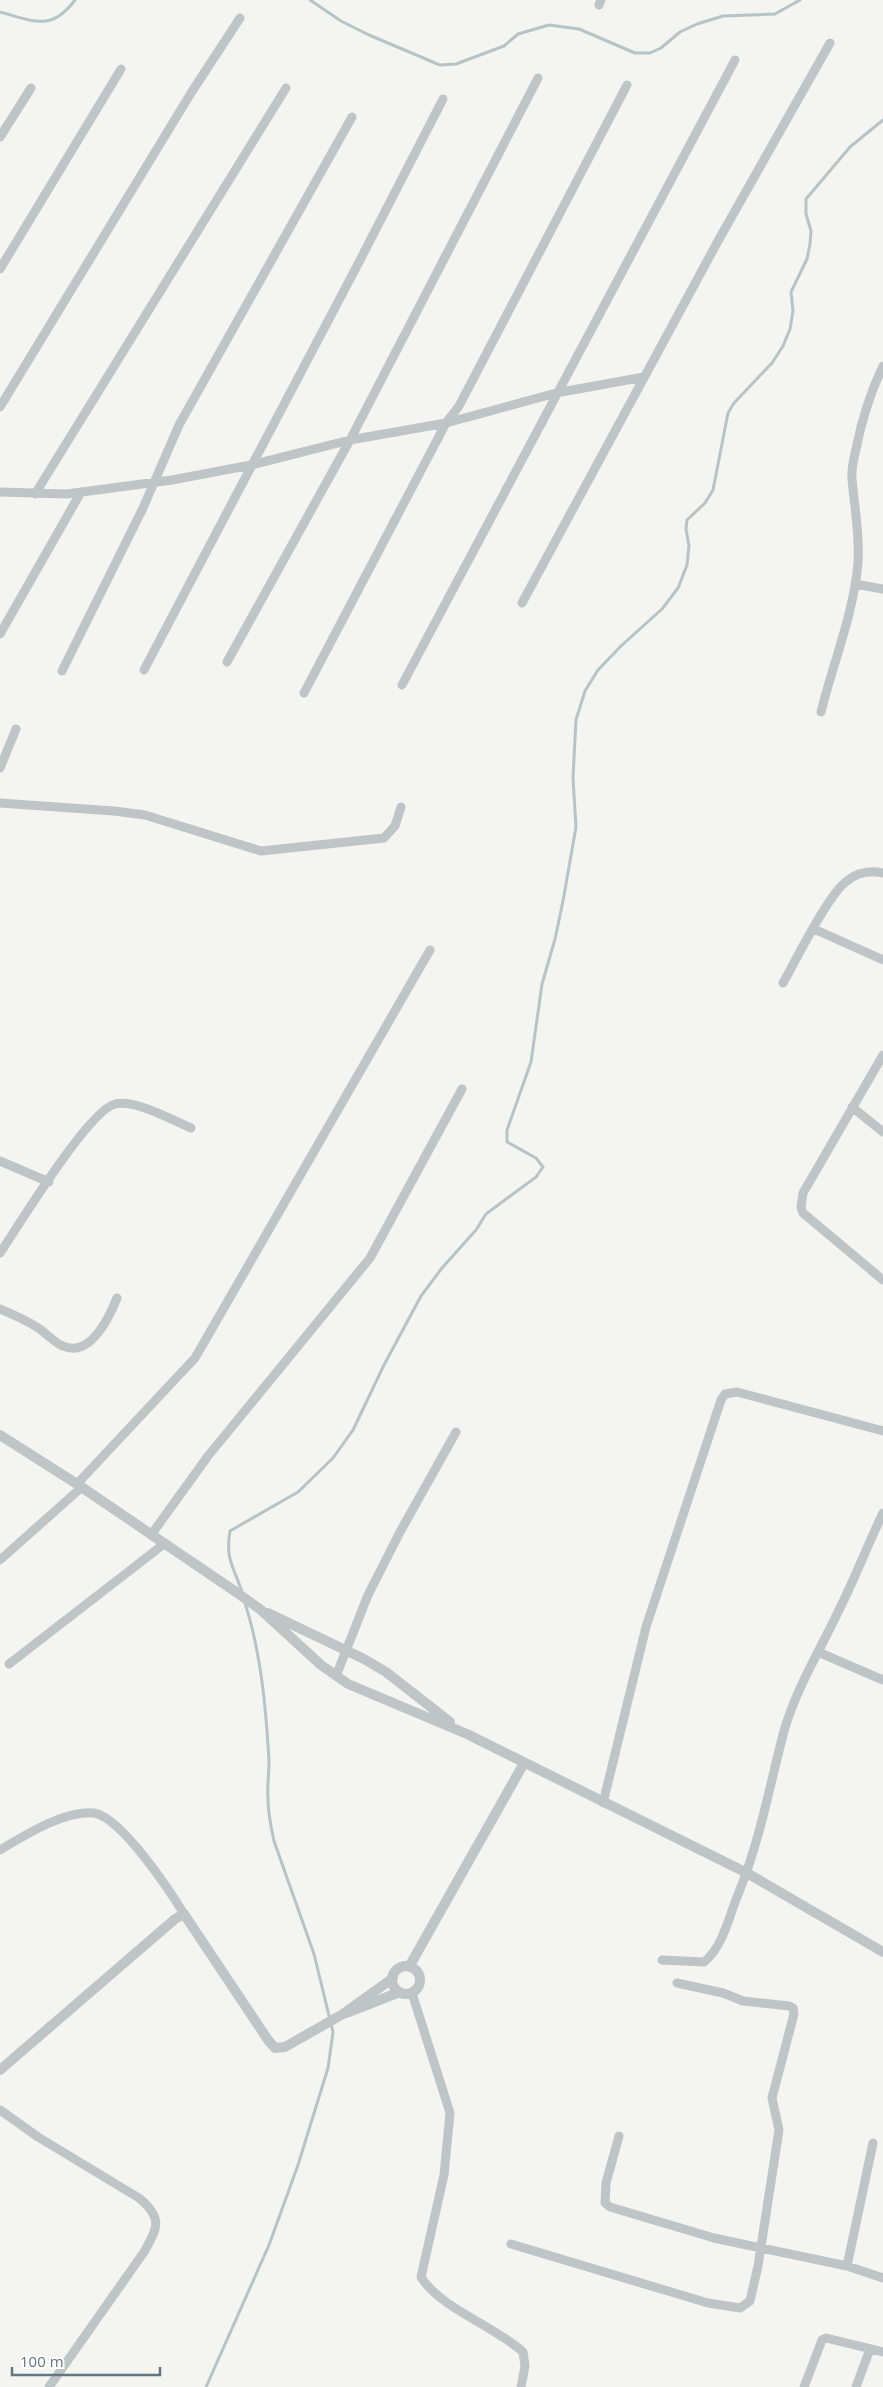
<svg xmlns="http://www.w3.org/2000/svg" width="883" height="2387" font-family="'Open Sans',sans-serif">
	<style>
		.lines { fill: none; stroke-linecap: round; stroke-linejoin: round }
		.stream { stroke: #b6c4c7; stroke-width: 3 }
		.minor { stroke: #bfc4c6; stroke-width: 9 }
		.tertiary { stroke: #bfc4c6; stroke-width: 10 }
	</style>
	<rect width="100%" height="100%" fill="#f4f4f0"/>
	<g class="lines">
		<!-- stream -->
		<path class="stream" d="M310,0L341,21L369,35L440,65L456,64L504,46L518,34L549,25L579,29L635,53H650L661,48L680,32L697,24L723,16L775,14L800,0
			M0,12C34,21 51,32 75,0
			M242,1592C234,1567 225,1560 230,1531L298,1492L333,1458L353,1430L384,1365L421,1296L442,1268L476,1230L486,1214L536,1177L543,1167L536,1158L507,1142V1130L531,1062L542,984L555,939L563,901L576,827L573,778L576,720L585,691L598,670L621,646L662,609L678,588L687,565L689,546L686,529L687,520L705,503L713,490L728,413L734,403L772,363L783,346L790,329L793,311L791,292L807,259L810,244L811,231L806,214V199L850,147L883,120
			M206,2387L269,2245L298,2165L328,2068L333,2032L314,1954L274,1841C271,1827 268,1814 268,1799C267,1787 269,1774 269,1761C266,1708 261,1653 245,1603"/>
		<!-- minor -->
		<path class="minor" d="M599,5L601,0
			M0,137L31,88
			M0,269L121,69
			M0,407L191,93L240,18
			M0,492L67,494L172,480L251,465L350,440L446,423L556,393L644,377
			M35,494L286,88
			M855,584L883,589
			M522,603L718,241L830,43
			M0,634L81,492
			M227,662L350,440L538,78
			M144,670L358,264L443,99
			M62,671L143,508L179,425L352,117
			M402,685L735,60
			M304,693L446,423L459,406L627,85
			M821,712C833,663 854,613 858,562C860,533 854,506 852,478C851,469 854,458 856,449C862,419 870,393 883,366
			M0,768L16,729
			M0,803L114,811L145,815L261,851L384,838L395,826L401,807
			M814,929L883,960
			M783,983C796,960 829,893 847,881C858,872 869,870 883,873
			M883,1055L803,1193L801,1207L803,1213L883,1280
			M852,1107L883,1132
			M0,1161L49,1182
			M0,1253C19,1225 88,1111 115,1104C135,1099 172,1120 191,1128
			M0,1309C14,1315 29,1321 41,1330C48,1335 55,1343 63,1346C90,1358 109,1318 117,1298
			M77,1484L195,1358L430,950
			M151,1535L208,1456L370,1258L462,1089
			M0,1560L82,1487
			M818,1652L883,1680
			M9,1664L164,1544
			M336,1676L368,1595L400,1532L456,1432
			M603,1803L646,1627L721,1400L725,1394L737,1392L883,1431
			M0,1850C25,1835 65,1810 94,1813C121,1817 170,1891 184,1914
			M662,1960L704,1962C724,1946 729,1915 739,1892C760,1840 770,1784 784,1731C796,1689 819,1652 837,1614C854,1581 867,1546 883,1513
			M412,1993L450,2113L444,2175L421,2277C440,2308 495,2326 523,2352L525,2366L521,2387
			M0,2110L38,2137L139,2198C163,2218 158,2227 144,2252L49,2387
			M619,2136L606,2183L605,2203L610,2207L714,2238L847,2266L883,2278
			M511,2244L708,2303L740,2308L750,2301L758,2266L779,2130L772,2098L794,2014L793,2008L789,2006L743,2001L723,1993L677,1983
			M847,2266L873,2143
			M804,2387L822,2340L826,2338L883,2352
			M856,2387L870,2349"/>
		<!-- tertiary -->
		<path class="tertiary" d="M0,1435L77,1484L236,1592L261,1610L321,1665L348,1684L467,1734L747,1873L883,1952
			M268,1613L364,1659L386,1672L450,1722
			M392 1980a14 14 0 1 1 28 0a14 14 0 1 1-28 0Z
			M409,1967L524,1763
			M346,2013L400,1992
			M0,2070L175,1919L184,1914L268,2040L275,2048L285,2047L343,2014L393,1978"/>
	</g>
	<!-- scale -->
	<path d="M12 2367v8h148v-8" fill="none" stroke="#637681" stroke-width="2.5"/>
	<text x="20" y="2367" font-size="15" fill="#637681" stroke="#ffffff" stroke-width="4" paint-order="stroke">100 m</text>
</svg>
